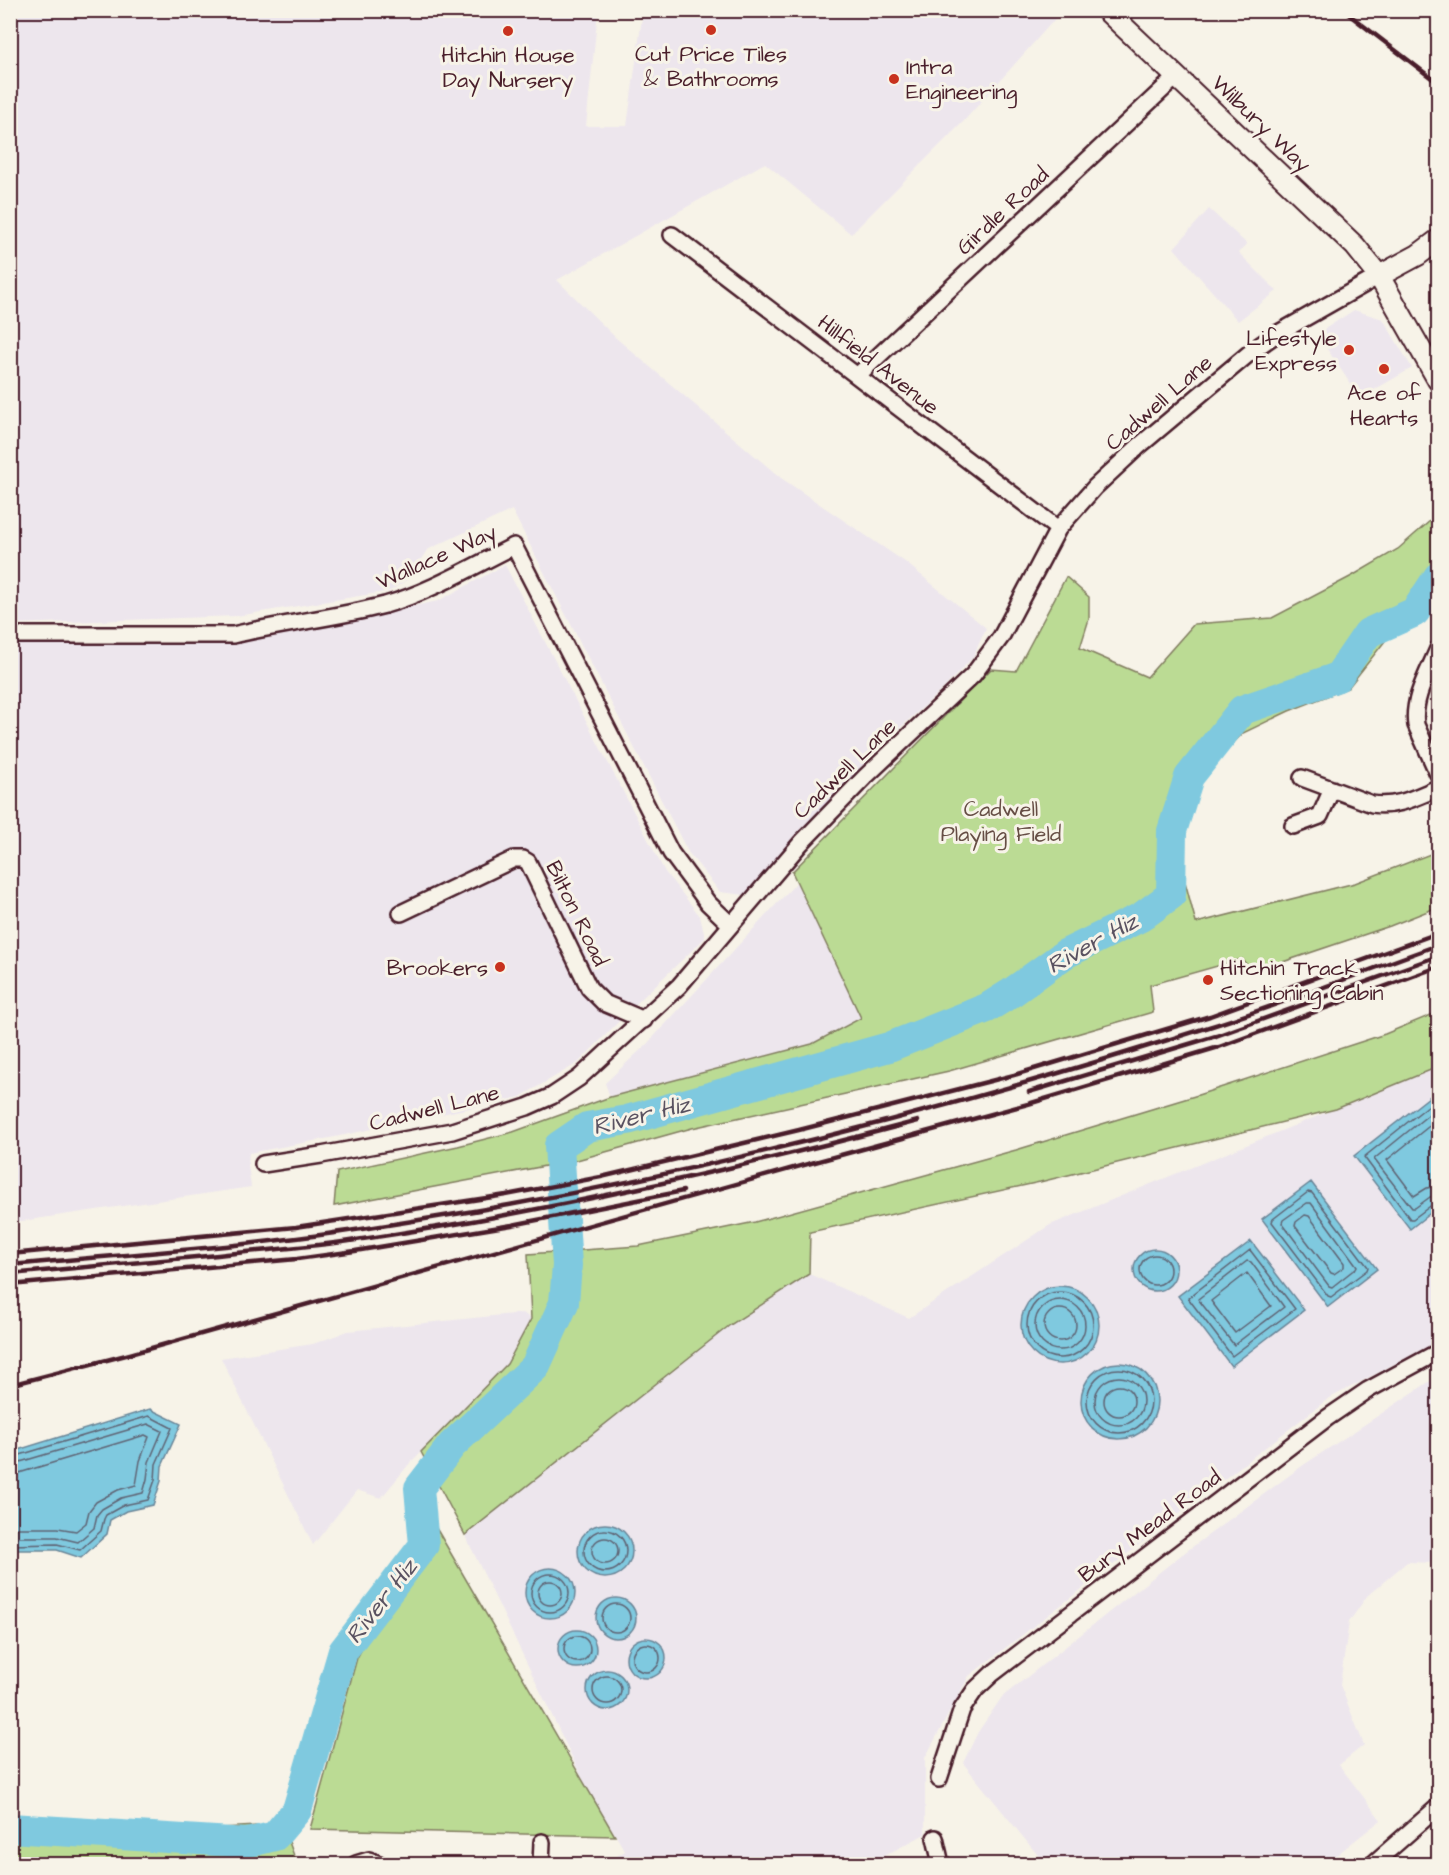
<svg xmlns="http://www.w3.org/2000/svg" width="1449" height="1875" font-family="'Architects Daughter',sans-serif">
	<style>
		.built { fill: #ede6ed }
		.green { fill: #bbdb94; stroke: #827d60; stroke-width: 1.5 }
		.water { fill: #7fc9df; stroke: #6a8597; stroke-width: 1.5 }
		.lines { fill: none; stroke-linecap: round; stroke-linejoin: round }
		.shore { stroke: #5f6373; stroke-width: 1.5 }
		.river { stroke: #7fc9df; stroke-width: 30 }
		.minor-casing { stroke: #4a1f2b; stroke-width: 20 }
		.tertiary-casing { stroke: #4a1f2b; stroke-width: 24 }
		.minor { stroke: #f7f3e8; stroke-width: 15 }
		.tertiary { stroke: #f7f3e8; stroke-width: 20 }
		.rail { stroke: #4a1f2b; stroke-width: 4.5 }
		.poi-dot { fill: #c8321e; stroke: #f7f3e8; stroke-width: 2 }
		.labels { text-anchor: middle; stroke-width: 6; stroke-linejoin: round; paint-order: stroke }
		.poi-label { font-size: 22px; fill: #4a1f2b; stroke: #f7f3e8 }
		.street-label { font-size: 22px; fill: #4a1f2b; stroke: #f7f3e8 }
		.park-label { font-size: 22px; fill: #664e45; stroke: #f7f3e8 }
		.water-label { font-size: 24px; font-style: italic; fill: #5a5261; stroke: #f7f3e8 }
	</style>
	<rect width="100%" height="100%" fill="#f7f3e8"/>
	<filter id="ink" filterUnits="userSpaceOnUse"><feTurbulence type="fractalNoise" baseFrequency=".0167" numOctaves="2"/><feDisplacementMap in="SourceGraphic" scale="12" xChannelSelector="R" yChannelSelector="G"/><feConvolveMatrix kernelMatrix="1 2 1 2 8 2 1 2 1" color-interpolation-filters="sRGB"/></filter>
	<g filter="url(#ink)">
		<!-- built -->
		<path class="built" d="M10,11H598L586,126H627L643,11H1062L963,122L851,234L765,163L557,280L616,338L781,478L905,562L986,628L973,657L945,687L881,745L745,895L720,892L688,852L512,510L427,550L409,578L390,591L237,616L11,624Z
			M1209,209L1247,244L1239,253L1277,291L1238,321L1174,248Z
			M1354,310L1383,319L1412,368L1360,398L1317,334Z
			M505,565L665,872L700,916L705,938L641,999L578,1063L520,1097L335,1137L249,1153L248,1165L251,1187L22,1221H11L10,643L226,645L438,601Z
			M797,882L862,1018L812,1044L610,1097L605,1083L647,1044Z
			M1438,1067V1341L1328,1399L969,1676L925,1758V1834L869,1864H605L625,1851L587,1788L465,1535L730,1325L809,1274L909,1318L1050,1225Z
			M523,1313L531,1319L507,1364L410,1463L381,1498L357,1490L313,1545L221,1358L313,1344L348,1331Z
			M1438,1376V1563L1407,1562L1367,1596L1349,1622L1340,1685L1364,1745L1339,1765L1381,1820L1325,1864H1045L963,1763L978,1732L1002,1697L1180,1556L1302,1466Z"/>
		<!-- green -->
		<path class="green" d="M1438,514V600L1385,641L1348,688L1289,711L1243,733L1207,771L1187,808L1174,840L1196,923L1355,883L1438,851V907L1390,926L1253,972L1242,959L1150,985L1153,1012L949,1071L692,1128L577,1160L334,1206L337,1172L458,1146L513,1132L610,1097L812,1044L861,1018L792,872L991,669L1016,671L1066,577L1089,597V619L1080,648L1147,677L1194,624L1272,618L1352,576L1398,549Z
			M1438,1012V1067L1336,1109L1040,1182L810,1232L809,1274L730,1325L465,1535L421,1452L507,1364L531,1319L528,1254L638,1246L755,1222L1016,1150L1198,1095L1385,1034Z
			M432,1521L615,1836L310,1829L357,1658Z
			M277,1825L288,1839L297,1864H11V1839Z"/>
		<!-- water -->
		<path class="water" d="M1438,1090V1207L1410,1229L1354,1156Z
			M1311,1182L1377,1269L1328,1307L1262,1219Z
			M1251,1241L1304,1310L1231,1366L1178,1296Z
			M1134 1270a21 21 0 1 1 42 0a21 21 0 1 1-42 0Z
			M1021 1325a39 39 0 1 1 78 0a39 39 0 1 1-78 0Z
			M1081 1401a38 38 0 1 1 76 0a38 38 0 1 1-76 0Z
			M150,1409L181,1424L162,1466L161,1481L153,1505L126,1511L110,1520L107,1534L81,1558L57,1550H11V1452Z
			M578 1551a27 27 0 1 1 54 0a27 27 0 1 1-54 0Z
			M525 1593a25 25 0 1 1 50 0a25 25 0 1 1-50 0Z
			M596 1618a20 20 0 1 1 40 0a20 20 0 1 1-40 0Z
			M558 1649a19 19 0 1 1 38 0a19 19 0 1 1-38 0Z
			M626 1658a20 20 0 1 1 40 0a20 20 0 1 1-40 0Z
			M587 1690a20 20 0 1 1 40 0a20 20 0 1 1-40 0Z"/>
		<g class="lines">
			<!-- shore -->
			<path class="shore" d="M1438,1098L1364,1157L1410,1219H1413L1433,1204L1438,1203
				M1438,1107L1374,1159L1412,1208H1415L1430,1197L1438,1195
				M1438,1119L1387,1160L1414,1196L1427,1188L1438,1186
				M1308,1192L1312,1193L1368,1267L1367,1270L1331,1297L1328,1296L1272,1222L1273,1219Z
				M1307,1203H1311L1357,1266L1356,1268L1332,1287L1329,1286L1282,1223L1283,1220Z
				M1305,1215L1309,1216L1344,1263V1267L1334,1274L1331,1273L1295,1226L1296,1222Z
				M1250,1250L1295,1309L1232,1356L1188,1298Z
				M1140 1270a15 15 0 1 1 30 0a15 15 0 1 1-30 0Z
				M1247,1261L1251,1262L1284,1307L1234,1345L1198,1299Z
				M1247,1273L1271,1306L1235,1333L1211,1301Z
				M1027 1325a33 33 0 1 1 66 0a33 33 0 1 1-66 0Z
				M1035 1325a25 25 0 1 1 50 0a25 25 0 1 1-50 0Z
				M1044 1325a16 16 0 1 1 32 0a16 16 0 1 1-32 0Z
				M1087 1401a32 32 0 1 1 64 0a32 32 0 1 1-64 0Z
				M1095 1401a24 24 0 1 1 48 0a24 24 0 1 1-48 0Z
				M1104 1401a15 15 0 1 1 30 0a15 15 0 1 1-30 0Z
				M10,1458L149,1416L172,1428L156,1464L155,1480L148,1500L124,1505L106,1515L104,1519L101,1531L80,1550L57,1544L10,1545
				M10,1465L148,1424L162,1431L149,1462L147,1479L143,1493L121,1498L102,1509L97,1515L94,1528L78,1542L57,1537H10
				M10,1474L19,1473L145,1435L149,1437L140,1461L136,1485L118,1490L96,1502L89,1511L86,1523L76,1531L58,1528H10
				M584 1551a21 21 0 1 1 42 0a21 21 0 1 1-42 0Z
				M592 1551a13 13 0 1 1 26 0a13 13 0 1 1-26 0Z
				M531 1593a19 19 0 1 1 38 0a19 19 0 1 1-38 0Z
				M538 1593a12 12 0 1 1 24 0a12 12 0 1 1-24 0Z
				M602 1618a14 14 0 1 1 28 0a14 14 0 1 1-28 0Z
				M564 1649a13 13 0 1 1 26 0a13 13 0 1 1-26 0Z
				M632 1658a14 14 0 1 1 28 0a14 14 0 1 1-28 0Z
				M593 1690a14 14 0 1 1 28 0a14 14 0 1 1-28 0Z"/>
			<!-- river -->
			<path class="river" d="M10,1828L247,1843L275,1836L297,1810L343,1651L424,1545L419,1488L452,1445L535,1367L564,1303L567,1265L559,1146L587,1127L627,1120L889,1047L987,1008L1011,993L1065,954L1141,917L1171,895L1172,831L1189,777L1242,710L1338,677L1368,633L1415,612L1438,577"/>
			<!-- minor casing -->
			<g class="minor-casing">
				<path id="minor" d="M672,235L1058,529
					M857,376L1177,76
					M10,635H233C284,623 335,618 385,605C430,592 473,566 514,546L671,853L708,903L731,925
					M1438,649C1428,673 1412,699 1416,725L1438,774
					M1302,778L1372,804C1397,808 1416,797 1438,788
					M1293,826L1320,816L1332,789
					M401,913L514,859H523L528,862L589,988L604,1003L644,1020
					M263,1164L321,1155L452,1131L527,1107L552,1096L579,1078L679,986L801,843L865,777L973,675L1001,637L1058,529L1095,487L1139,446L1252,351L1275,335L1379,276
					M939,1779L962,1709L975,1690L992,1674L1327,1418L1368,1390L1438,1352
					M935,1838L941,1864
					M356,1864L369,1860L379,1864
					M541,1864L542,1842
					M1373,1864L1438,1807"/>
			</g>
			<!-- tertiary casing -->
			<g class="tertiary-casing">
				<path id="tertiary" d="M1106,10L1355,246L1379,276L1438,380
					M1379,276L1418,255L1438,240"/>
			</g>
			<!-- minor -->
			<use href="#minor" class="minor"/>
			<!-- tertiary -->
			<use href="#tertiary" class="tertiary"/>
			<!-- rail -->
			<path class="rail" d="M1343,10L1438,83
				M1029,1092L1216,1036L1438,956
				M10,1254L296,1227L506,1195L601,1177L799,1130L1014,1075L1210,1016L1438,933
				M10,1265C106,1256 202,1250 297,1238C368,1229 439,1217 509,1205C746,1162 980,1100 1209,1027C1286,1003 1362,972 1438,945
				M10,1274C80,1268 149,1261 218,1255C264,1250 311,1247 356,1240C546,1212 733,1170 918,1121
				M10,1285L297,1259L355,1251L512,1225L683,1191
				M10,1385L130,1354L804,1165L1028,1104L1219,1047L1438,967"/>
		</g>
	</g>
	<!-- markers -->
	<g class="poi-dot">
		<circle cx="711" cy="30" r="6"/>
		<circle cx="508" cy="31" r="6"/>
		<circle cx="894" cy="79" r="6"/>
		<circle cx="1349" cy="350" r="6"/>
		<circle cx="1384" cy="369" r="6"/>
		<circle cx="500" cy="967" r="6"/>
		<circle cx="1208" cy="980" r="6"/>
	</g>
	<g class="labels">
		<!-- poi labels -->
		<g class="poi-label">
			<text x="711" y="61">Cut Price Tiles<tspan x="711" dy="25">&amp; Bathrooms</tspan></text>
			<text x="508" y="62">Hitchin House<tspan x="508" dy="25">Day Nursery</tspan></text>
			<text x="906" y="74" text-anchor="start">Intra<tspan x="906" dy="25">Engineering</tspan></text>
			<text x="1337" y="345" text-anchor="end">Lifestyle<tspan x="1337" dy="25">Express</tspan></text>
			<text x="1384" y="400">Ace of<tspan x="1384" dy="25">Hearts</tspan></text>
			<text x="488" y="975" text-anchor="end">Brookers</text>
			<text x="1220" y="975" text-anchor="start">Hitchin Track<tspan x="1220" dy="25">Sectioning Cabin</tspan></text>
		</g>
		<!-- street labels -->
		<g class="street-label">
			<text transform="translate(1262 123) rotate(44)" y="8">Wilbury Way</text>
			<text transform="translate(1002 210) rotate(-43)" y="8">Girdle Road</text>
			<text transform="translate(879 364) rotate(38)" y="8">Hillfield Avenue</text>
			<text transform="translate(1158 402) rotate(-41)" y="8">Cadwell Lane</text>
			<text transform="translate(436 556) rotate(-24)" y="8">Wallace Way</text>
			<text transform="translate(844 768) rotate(-44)" y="8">Cadwell Lane</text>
			<text transform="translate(578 913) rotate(64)" y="8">Bilton Road</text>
			<text transform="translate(434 1107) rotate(-14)" y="8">Cadwell Lane</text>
			<text transform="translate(1149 1525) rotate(-37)" y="8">Bury Mead Road</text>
		</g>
		<!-- park labels -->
		<g class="park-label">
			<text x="1001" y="816">Cadwell<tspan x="1001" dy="25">Playing Field</tspan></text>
		</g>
		<!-- water labels -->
		<g class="water-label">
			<text transform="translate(1092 943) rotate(-29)" y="8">River Hiz</text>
			<text transform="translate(641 1115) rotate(-14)" y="8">River Hiz</text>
			<text transform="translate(381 1601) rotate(-52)" y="8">River Hiz</text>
		</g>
	</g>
	<!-- margin -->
	<rect width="1449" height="1875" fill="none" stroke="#f7f3e8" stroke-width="36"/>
	<rect x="18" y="18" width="1413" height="1839" fill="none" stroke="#4a1f2b" stroke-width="2" filter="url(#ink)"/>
</svg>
